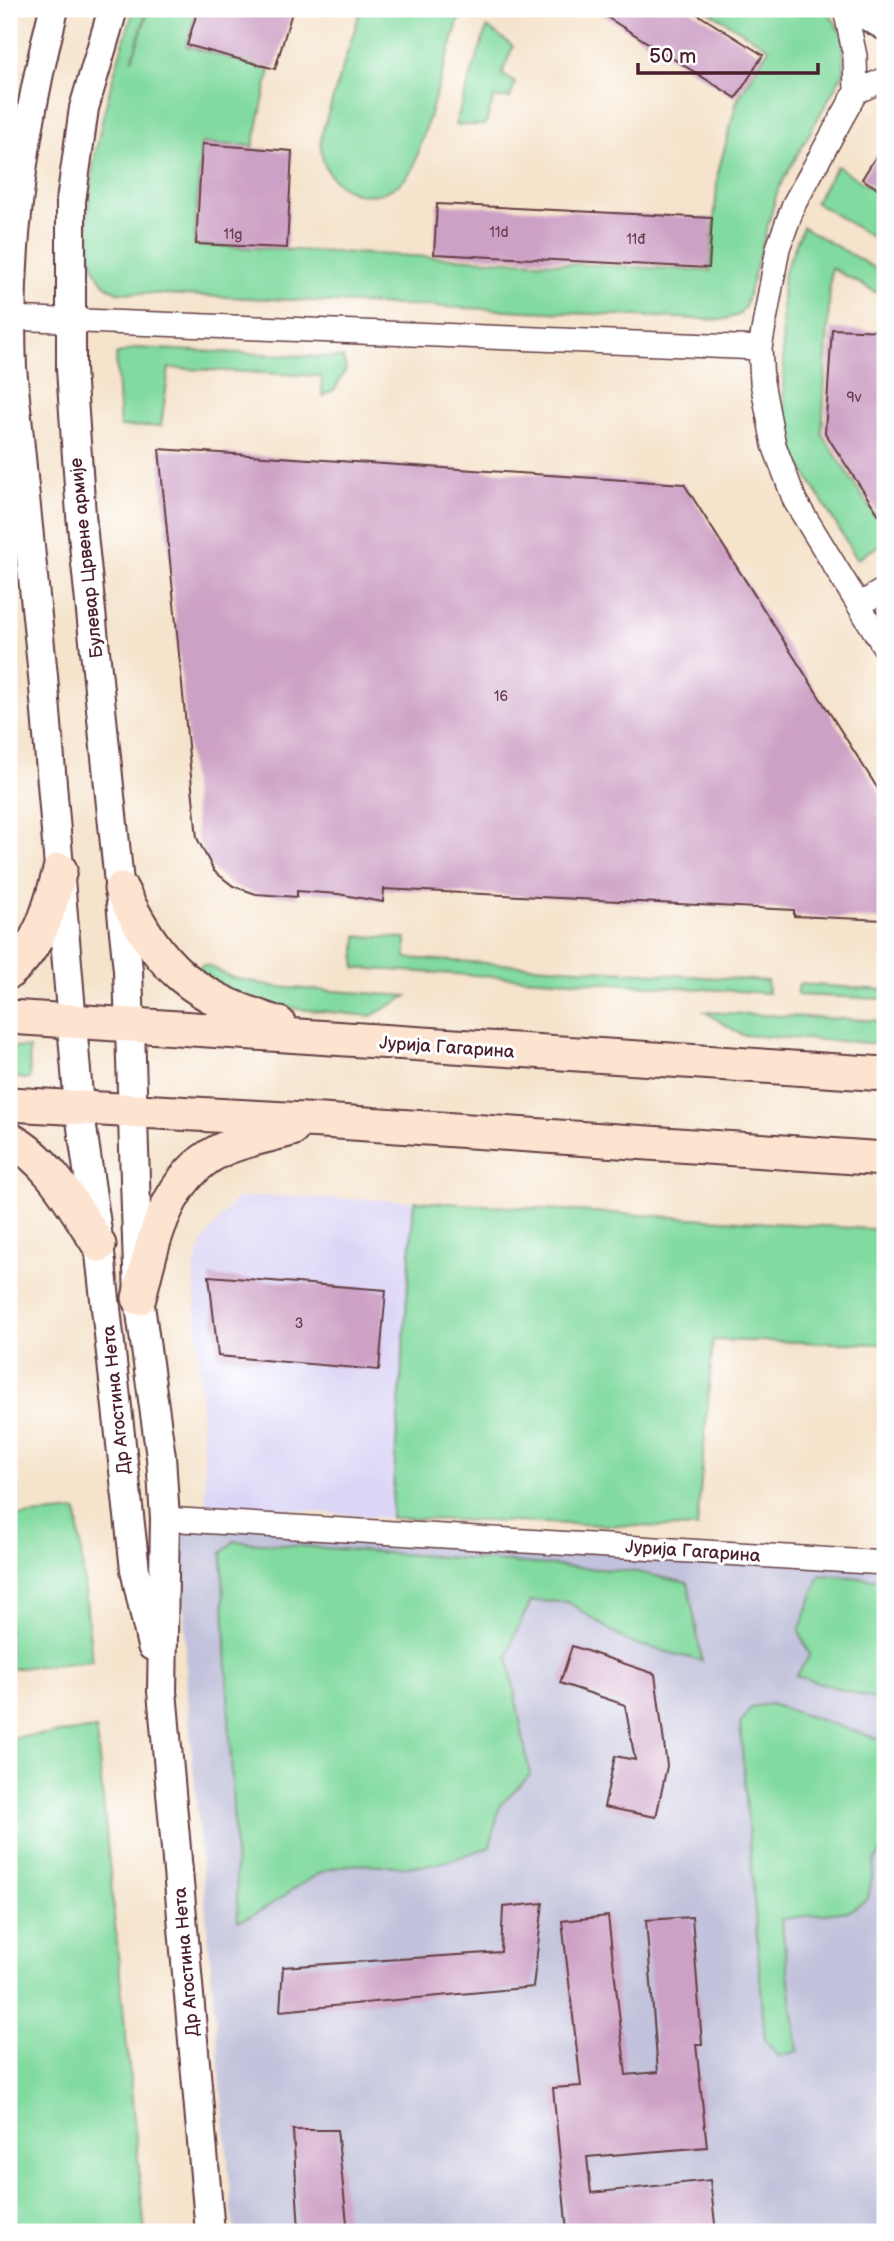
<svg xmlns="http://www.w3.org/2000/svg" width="894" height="2241" font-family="'Balsamiq Sans',sans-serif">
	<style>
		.built { fill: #dcd6f6 }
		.industrial { fill: #c2c2dc }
		.green { fill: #81da9f; stroke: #667c65; stroke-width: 2 }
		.building { fill: #cda0c5 }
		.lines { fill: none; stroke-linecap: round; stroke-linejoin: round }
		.minor-casing { stroke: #643c43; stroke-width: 26 }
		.tertiary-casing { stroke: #643c43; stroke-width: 32 }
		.secondary-casing { stroke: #643c43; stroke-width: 37 }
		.minor { stroke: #fff; stroke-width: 23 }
		.tertiary { stroke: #fff; stroke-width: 28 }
		.secondary { stroke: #fde4d1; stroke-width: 33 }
		.labels { text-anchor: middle; stroke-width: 6; stroke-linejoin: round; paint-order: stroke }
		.number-label { font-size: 14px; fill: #6b3f52 }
		.street-label { font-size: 18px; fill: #4a1f2b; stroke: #fff }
	</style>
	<rect width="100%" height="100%" fill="#fff"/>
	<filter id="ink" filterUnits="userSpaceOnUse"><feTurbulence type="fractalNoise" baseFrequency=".0143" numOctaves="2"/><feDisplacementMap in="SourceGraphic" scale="14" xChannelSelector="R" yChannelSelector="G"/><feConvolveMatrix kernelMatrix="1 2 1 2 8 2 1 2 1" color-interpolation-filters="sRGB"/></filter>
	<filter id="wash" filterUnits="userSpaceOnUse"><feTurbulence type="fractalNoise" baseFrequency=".00686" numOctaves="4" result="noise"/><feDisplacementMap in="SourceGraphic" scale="28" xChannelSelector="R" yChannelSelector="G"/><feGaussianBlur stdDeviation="1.57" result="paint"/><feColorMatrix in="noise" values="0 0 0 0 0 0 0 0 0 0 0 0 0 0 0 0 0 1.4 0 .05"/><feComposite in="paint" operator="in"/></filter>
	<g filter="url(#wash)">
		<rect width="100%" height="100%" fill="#f5e3cb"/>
		<!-- built -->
		<path class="built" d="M267,1196L414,1201L391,1518L206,1503L194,1266L203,1241L236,1199Z"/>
		<!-- industrial -->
		<path class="industrial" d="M182,1521L885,1563V2232H234L187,1696Z"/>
		<!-- green -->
		<path class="green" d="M134,9H147L132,60L149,9H197L186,46L270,70L253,146L201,143L194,245L710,271L718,173L737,101L769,48L705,9H827L844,38V72L778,189L745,307L739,315L722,320L117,292C50,267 118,58 134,9Z
			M361,9H462L413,169C380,218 312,192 322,133Z
			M487,27L513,46L502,74L515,83L510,98H494L485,125H455Z
			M837,166L885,197V245L815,202Z
			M803,227L885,274V297L831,268L822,434L885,531V542L857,559L795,456L784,410L782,295L784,273Z
			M136,348L343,358L346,369L335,389L323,396L321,376L169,368L161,426L120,427L116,355Z
			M357,936L406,938V958L767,981L768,993L355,968Z
			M202,965H208L230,977L277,987L407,996L371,1016L298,1009L252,1001L194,974Z
			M799,984L885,990V999L797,995Z
			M705,1012L885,1021V1044L742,1035Z
			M9,1047L29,1048L30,1079L9,1077Z
			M414,1201L885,1230V1344L713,1340L697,1528L391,1518Z
			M77,1511L92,1661L9,1669V1517Z
			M234,1541L637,1572L688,1583L702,1661L628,1642L568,1602L531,1601L514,1636L508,1656L530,1775L500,1805L490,1847C469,1853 445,1864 423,1866C392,1869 362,1859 331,1869C297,1881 272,1910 238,1921L222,1553Z
			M820,1575L885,1580V1702L796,1676L810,1655L799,1631Z
			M770,1704L885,1741V1845L875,1861L868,1899L849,1911L781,1919L798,2051L778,2056L765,2039L740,1724L751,1707Z
			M96,1729L145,2232H9V1738Z"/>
		<g id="blocks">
			<!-- building -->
			<path class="building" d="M198,9H293L275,69L187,45Z
				M594,9H689L763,55L736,98Z
				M885,142V193L862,179Z
				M202,144L292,151L287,248L196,244Z
				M437,204L712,218L709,268L434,254Z
				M832,329L885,331L881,417L885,424V524L825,433Z
				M159,449L684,484L885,800L884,920L794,916V910L384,889L383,902L338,894L297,891V897L256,894L233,886L214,871L197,838Z
				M209,1276L386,1290L379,1370L218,1356Z
				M572,1646L655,1674L667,1766L656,1817L604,1807L615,1756L635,1760L625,1705L560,1683Z
				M543,1903L533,1987L280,2011L283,1967L501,1952L503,1907Z
				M608,1916L626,2075L658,2072L646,1920L692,1917L702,2044H696L707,2147L587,2157L591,2193L710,2180L716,2232H567L553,2088L581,2086L562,1921Z
				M293,2130H337L348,2232H299Z"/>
		</g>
	</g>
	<g filter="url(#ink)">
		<use href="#blocks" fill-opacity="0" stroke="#643c43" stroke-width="2"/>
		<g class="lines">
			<!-- minor casing -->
			<g class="minor-casing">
				<path id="minor" d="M845,9L855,56L856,92L794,204L778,248L760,348L762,382L774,445L795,501L885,648
					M856,92L885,79
					M9,318L760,348
					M859,605L885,589
					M165,1519L885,1563"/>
			</g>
			<!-- tertiary casing -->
			<g class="tertiary-casing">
				<path id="tertiary" d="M54,9C24,126 7,247 12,368L43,676L79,1107L99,1245L135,1570L152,1646
					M113,9L84,108L71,201V369L81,515L128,970L139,1298L161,1457L165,1519L162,1691L210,2232
					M855,9L885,26"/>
			</g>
			<!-- secondary casing -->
			<g class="secondary-casing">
				<path id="secondary" d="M121,889C162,972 191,995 279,1024
					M9,972C40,947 50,907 60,870
					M9,1017L885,1074
					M9,1104L323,1121L885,1159
					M9,1139C51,1161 74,1207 99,1245
					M139,1298C152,1245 165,1178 219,1151C241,1140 268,1136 292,1129"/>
			</g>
			<!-- minor -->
			<use href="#minor" class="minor"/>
			<!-- tertiary -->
			<use href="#tertiary" class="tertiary"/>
			<!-- secondary -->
			<use href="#secondary" class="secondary"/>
		</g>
	</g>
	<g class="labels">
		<!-- number labels -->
		<g class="number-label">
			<text x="499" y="237">11d</text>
			<text x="233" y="239">11g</text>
			<text x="636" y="244">11đ</text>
			<text x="854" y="402">9v</text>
			<text x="501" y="701">16</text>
			<text x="299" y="1328">3</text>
		</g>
		<!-- street labels -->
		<g class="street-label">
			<text transform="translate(86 558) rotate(-96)" y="6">Булевар Црвене армије</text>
			<text transform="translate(447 1047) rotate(4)" y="6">Јурија Гагарина</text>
			<text transform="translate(116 1400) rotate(-96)" y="6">Др Агостина Нета</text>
			<text transform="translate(693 1551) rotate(4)" y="6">Јурија Гагарина</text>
			<text transform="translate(186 1962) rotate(-95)" y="6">Др Агостина Нета</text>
		</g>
	</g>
	<!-- margin -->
	<rect width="894" height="2241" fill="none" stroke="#fff" stroke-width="35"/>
	<!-- scale -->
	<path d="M638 63v10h180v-10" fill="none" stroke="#4a1f2b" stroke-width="3.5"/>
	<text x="649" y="63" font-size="21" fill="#4a1f2b" stroke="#ffffff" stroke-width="5" paint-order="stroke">50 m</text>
</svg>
